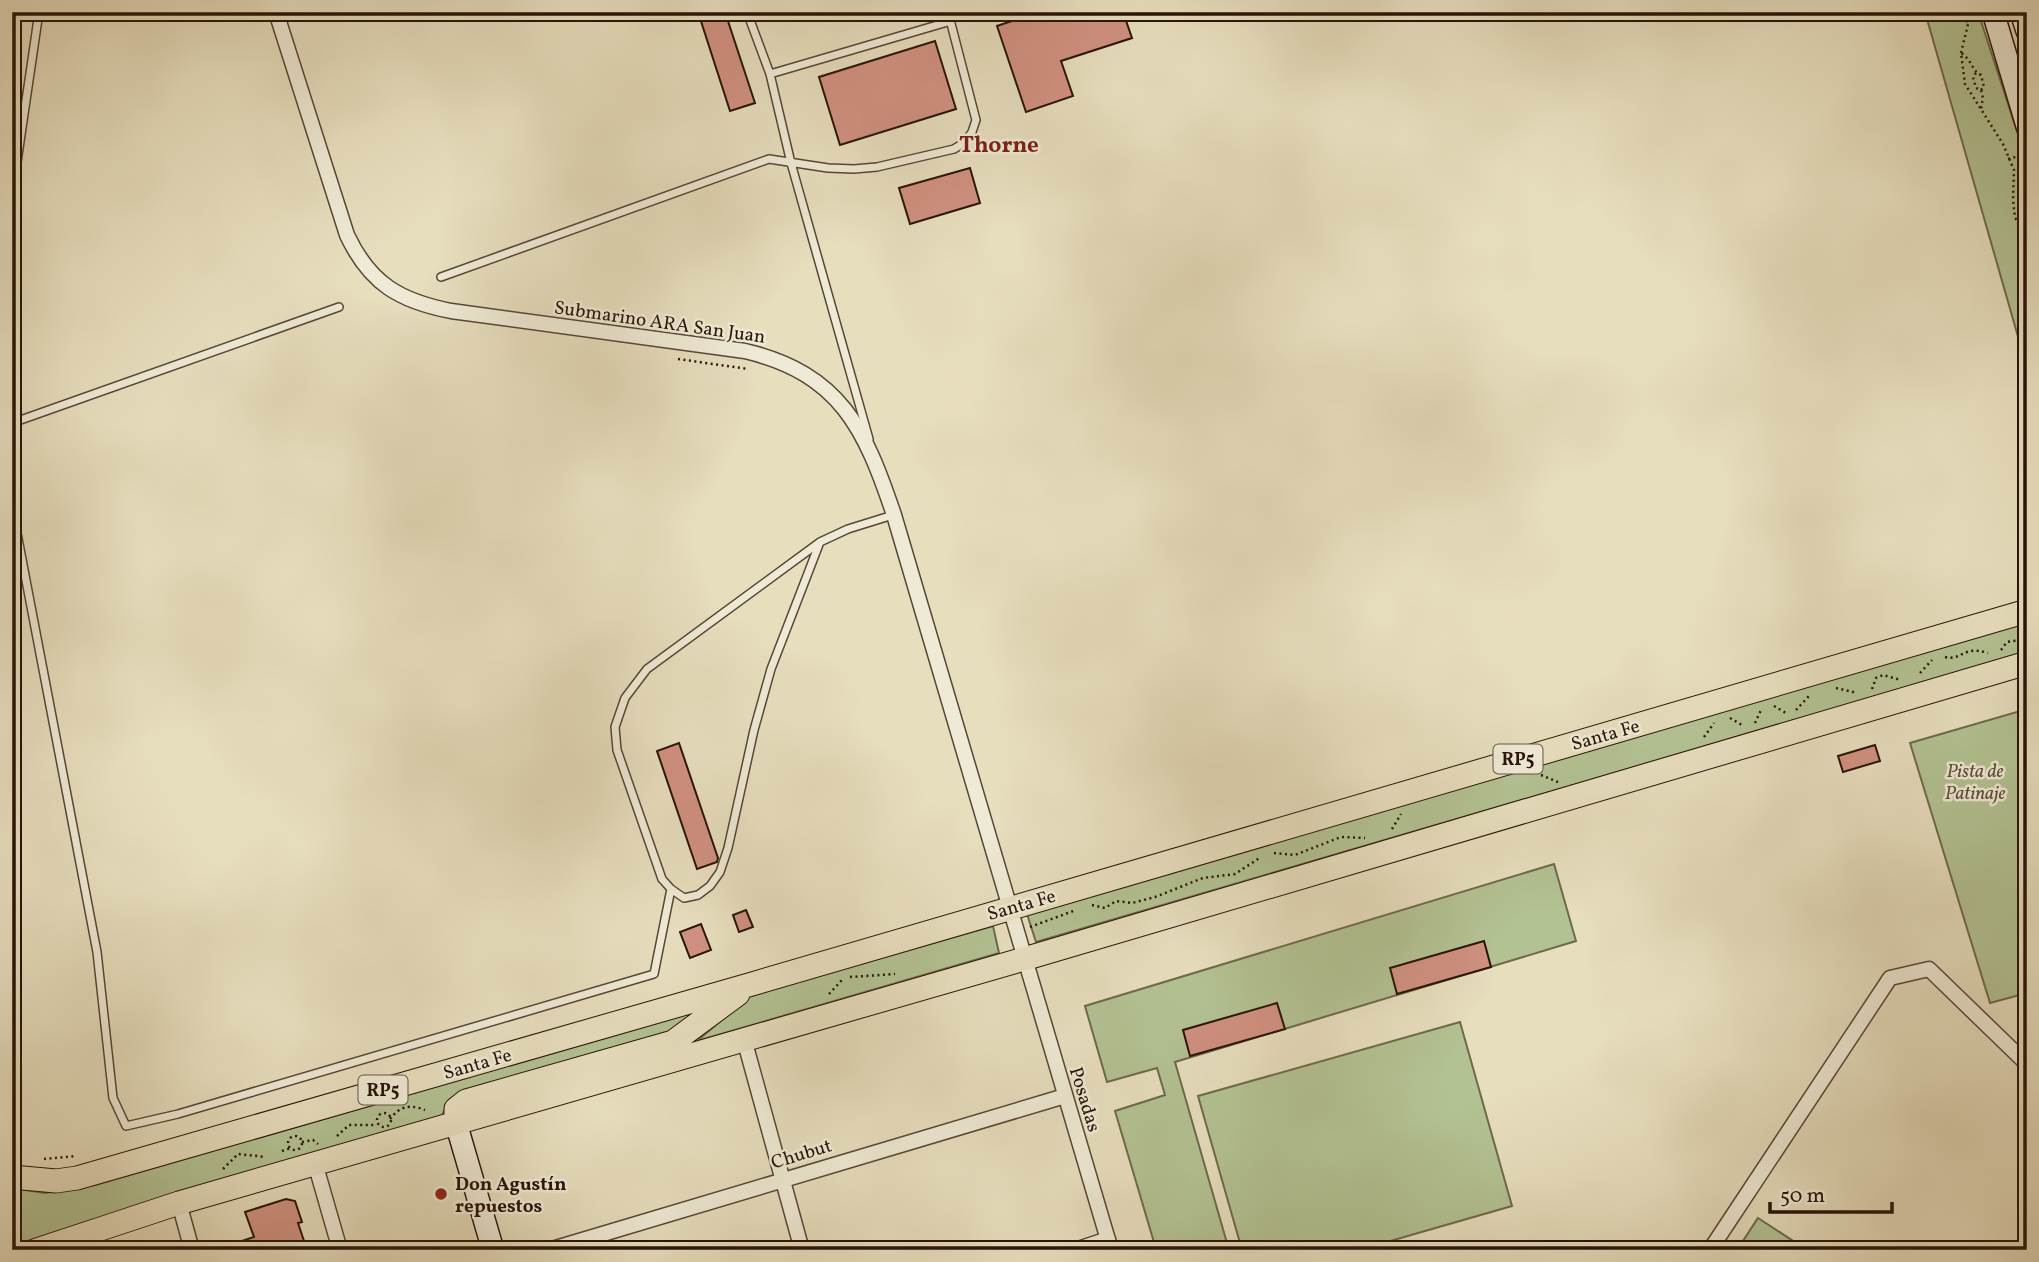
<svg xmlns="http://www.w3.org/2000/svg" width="2039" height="1262" font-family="Vollkorn,serif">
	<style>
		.green { fill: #b3c293; stroke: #6d6a4d; stroke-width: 2 }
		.building { fill: #d09181; stroke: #271307; stroke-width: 2 }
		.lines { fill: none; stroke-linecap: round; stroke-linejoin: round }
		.lane-casing { stroke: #574635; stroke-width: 10 }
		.street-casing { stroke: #574635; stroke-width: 17 }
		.secondary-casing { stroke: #271307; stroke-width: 24 }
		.primary-casing { stroke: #271307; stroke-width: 25 }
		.path { stroke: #271307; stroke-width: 2.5; stroke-dasharray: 2 3.5; stroke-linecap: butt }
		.lane { stroke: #efead5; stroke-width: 7 }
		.street { stroke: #efead5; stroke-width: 14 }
		.secondary { stroke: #efead5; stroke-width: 21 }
		.primary { stroke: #e7debe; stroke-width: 23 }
		.poi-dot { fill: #8f2418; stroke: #efead5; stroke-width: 2.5 }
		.labels { text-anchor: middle; stroke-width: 5; stroke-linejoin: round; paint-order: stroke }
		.shield { fill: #efead5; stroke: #635445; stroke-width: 2 }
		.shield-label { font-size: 18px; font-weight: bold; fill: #271307 }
		.street-label { font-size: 19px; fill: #271307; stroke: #efead5 }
		.park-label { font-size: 19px; font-style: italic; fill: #585038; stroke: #efead5 }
		.poi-label { font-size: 19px; font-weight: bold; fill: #271307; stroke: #efead5; text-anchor: start }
		.quarter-label { font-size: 23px; font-weight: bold; fill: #7a1f14; stroke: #efead5 }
	</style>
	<rect width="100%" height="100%" fill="#e7debe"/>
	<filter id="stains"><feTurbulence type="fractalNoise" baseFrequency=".00286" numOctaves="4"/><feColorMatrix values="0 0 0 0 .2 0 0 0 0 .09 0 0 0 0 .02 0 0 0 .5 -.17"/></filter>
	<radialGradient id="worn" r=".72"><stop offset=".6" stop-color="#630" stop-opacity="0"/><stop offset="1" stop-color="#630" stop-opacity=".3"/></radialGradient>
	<!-- green -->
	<path class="green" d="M1925,12H1978L2027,162V368Z
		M2027,622V652L1036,942L1027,914Z
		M2027,709V993L1990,1003L1910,743Z
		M1554,864L1576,941L1175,1062L1229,1250L1156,1249L1115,1111L1165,1095L1157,1068L1107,1082L1085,1006Z
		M993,926L999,953L697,1041L750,996Z
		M711,1007L674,1033L451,1098L441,1117L86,1222L12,1246V1188L45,1193L95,1185Z
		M1460,1022L1512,1206L1359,1250H1242L1198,1096Z
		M1758,1218L1807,1250H1737Z"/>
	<!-- building -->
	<path class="building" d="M698,12H725L755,103L730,111Z
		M1039,12H1123L1132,38L1061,61L1073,96L1026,112L997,26Z
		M935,41L956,109L840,145L819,77Z
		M970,168L980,203L910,224L899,188Z
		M679,743L718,858L717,862L697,869L657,751Z
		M1875,745L1880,761L1843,772L1838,756Z
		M746,910L753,927L739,932L733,915Z
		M701,924L711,950L690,958L680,932Z
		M1484,941L1491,967L1397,994L1390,968Z
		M1277,1003L1285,1029L1190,1056L1183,1030Z
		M286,1199L295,1201L302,1222L298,1223L307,1250H224V1247L254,1237L245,1212Z"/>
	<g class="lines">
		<!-- lane casing -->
		<g class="lane-casing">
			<path id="lane" d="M747,12L770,74L791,163L869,439
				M770,74L951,21
				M12,196L39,12
				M441,277L769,159L828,168L854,169L877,167L954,149L965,142L972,132L976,120L948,12
				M12,423L339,307
				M12,507L97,952L113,1098L126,1126L178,1114L654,974L671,889
				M820,542L771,669L754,730L728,848L720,872L710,886L698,895L684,898L671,889L662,879L617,750L615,727L625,698L647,669L820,542L848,529L893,515"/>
		</g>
		<!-- street casing -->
		<g class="street-casing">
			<path id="street" d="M276,12L347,235C370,284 400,301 451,311L745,351C841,374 865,429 894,515L1111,1250
				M744,1039L802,1250
				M315,1163L340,1250
				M179,1203L192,1250
				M549,1250L1065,1096
				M1075,1250L1108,1239
				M1710,1250L1890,978L1929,969L2027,1064"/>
		</g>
		<!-- secondary casing -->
		<g class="secondary-casing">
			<path id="secondary" d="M1993,12L2027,126
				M2021,12L2027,31
				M456,1123L493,1250"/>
		</g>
		<!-- primary casing -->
		<g class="primary-casing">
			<path id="primary" d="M456,1123V1109L466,1101L673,1042L738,994
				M12,1177L56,1181L77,1178L752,984L2027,611
				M37,1250L179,1203L1024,959L2027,663"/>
		</g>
		<!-- path -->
		<path class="path" d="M1964,12L1967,23
			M1961,53L1971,12
			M1976,73L1973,77L1976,88L1981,90L1983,98L1981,109
			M1981,90L1984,87L1981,75C1972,71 1972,60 1961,53L1965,84L2003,144L2014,170L2013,200L2015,218L2024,229L2027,238
			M2023,156L2027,170
			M2008,159L2023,155L2018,143
			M678,359L748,369
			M2001,650L2007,642L2020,640L2027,635
			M1945,657C1962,661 1963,645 1988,653
			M1920,673L1932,660
			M1836,688L1857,693
			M1872,689L1876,678L1883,675L1901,680
			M1774,706L1786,713
			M1796,710L1810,695
			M1730,718L1742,725
			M1755,723L1761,710
			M1704,737L1714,723
			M1541,775L1558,782
			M1392,829L1401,814
			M1274,853L1295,855L1341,837L1365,838
			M1092,905L1105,908L1116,901L1132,903L1155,897L1203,878L1235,874L1261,857
			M1030,927L1076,910
			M850,977L895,974
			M829,994L843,979
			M377 1120a7 7 0 1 1 14 0a7 7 0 1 1-14 0Z
			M390,1119C400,1106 410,1104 425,1110
			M337,1136L349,1125H375
			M288 1143a7 7 0 1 1 14 0a7 7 0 1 1-14 0Z
			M302,1142L313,1140L318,1144
			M282,1151L291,1148
			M44,1159L76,1156
			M223,1169L238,1154L266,1157"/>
		<!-- lane -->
		<use href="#lane" class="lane"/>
		<!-- street -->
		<use href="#street" class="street"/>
		<!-- secondary -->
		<use href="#secondary" class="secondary"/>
		<!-- primary -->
		<use href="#primary" class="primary"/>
	</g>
	<!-- markers -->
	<circle class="poi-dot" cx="441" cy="1194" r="7"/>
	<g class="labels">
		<!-- shield labels -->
		<g class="shield">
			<rect x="1493.5" y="744.5" width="49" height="29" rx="5"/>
			<rect x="358.5" y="1075.5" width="49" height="29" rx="5"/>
		</g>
		<g class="shield-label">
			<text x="1518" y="765">RP5</text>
			<text x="383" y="1096">RP5</text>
		</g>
		<!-- street labels -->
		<g class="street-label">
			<text transform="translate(660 321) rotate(8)" y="7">Submarino ARA San Juan</text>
			<text transform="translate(1605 734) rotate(-16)" y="7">Santa Fe</text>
			<text transform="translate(1021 904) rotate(-16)" y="7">Santa Fe</text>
			<text transform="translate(477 1063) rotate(-16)" y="7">Santa Fe</text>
			<text transform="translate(1086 1099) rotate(73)" y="7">Posadas</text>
			<text transform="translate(801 1153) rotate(-17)" y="7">Chubut</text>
		</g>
		<!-- park labels -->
		<g class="park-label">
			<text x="1975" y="777">Pista de<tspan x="1975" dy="22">Patinaje</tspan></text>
		</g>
		<!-- poi labels -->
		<g class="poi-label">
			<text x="455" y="1190">Don Agustín<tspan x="455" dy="22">repuestos</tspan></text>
		</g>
		<!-- quarter labels -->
		<g class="quarter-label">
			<text x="999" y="152">Thorne</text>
		</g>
	</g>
	<!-- margin -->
	<rect width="2039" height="1262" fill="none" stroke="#e7debe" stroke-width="42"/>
	<rect x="14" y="14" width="2011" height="1234" fill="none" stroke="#271307" stroke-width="3.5"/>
	<rect x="21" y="21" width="1997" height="1220" fill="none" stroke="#271307" stroke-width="2"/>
	<!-- scale -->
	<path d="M1770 1202v10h122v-10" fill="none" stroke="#271307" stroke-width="3.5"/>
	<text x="1780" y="1202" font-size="21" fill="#271307" stroke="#efead5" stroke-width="5" paint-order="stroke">50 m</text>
	<rect width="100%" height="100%" filter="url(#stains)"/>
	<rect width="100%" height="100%" fill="url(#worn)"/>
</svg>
